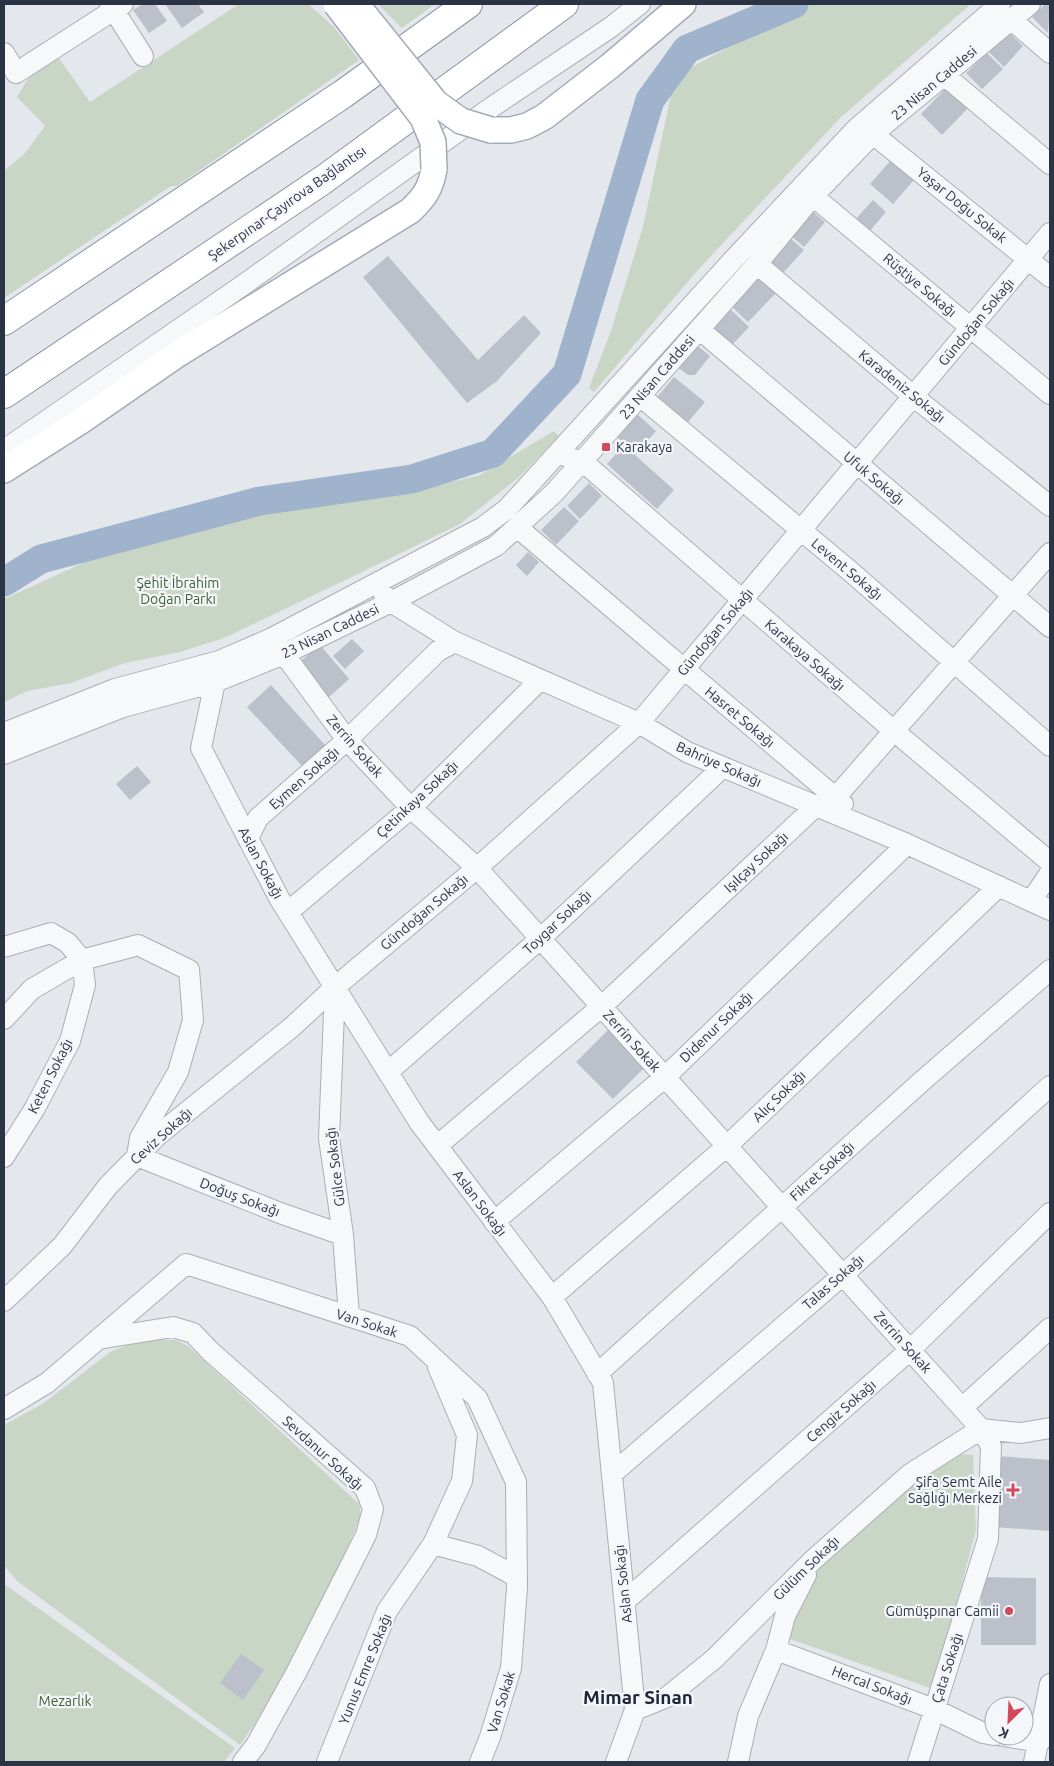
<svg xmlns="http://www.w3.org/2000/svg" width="1054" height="1766" font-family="Ubuntu,sans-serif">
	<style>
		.green { fill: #c9d6c5 }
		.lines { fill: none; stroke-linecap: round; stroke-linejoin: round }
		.river { stroke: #9fb4cc; stroke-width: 29 }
		.building { fill: #bbc0ca }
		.minor-casing { stroke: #a9aeb7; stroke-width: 22 }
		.major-casing { stroke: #a3abb8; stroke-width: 28 }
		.highway-casing { stroke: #8b94a3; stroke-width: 30 }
		.minor { stroke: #f7f8fa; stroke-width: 20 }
		.major { stroke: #fff; stroke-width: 25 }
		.highway { stroke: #fff; stroke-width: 28 }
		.major-bridge-casing { stroke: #a3abb8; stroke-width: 28; stroke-linecap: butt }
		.major-bridge { stroke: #fff; stroke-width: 25 }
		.poi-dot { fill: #d1495b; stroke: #f4f6f9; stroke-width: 2 }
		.labels { text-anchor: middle; stroke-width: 4.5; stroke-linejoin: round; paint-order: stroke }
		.street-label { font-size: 14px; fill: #2b3445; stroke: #f4f6f9 }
		.poi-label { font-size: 14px; fill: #2b3445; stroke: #f4f6f9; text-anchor: end }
		.park-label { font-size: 14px; fill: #3f6138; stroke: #f4f6f9 }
		.district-label { font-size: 19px; font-weight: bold; fill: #1d2536; stroke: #f4f6f9 }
	</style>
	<rect width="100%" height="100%" fill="#e4e7ec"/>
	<!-- green -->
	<path class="green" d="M239,4H308L333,26L359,60L177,186H171L4,298V171L25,153L45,126L17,97L31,74L56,54L90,102Z
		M378,4H435L402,28Z
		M810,4H971L841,117L697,271L594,392L589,388L611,331L643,227L675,76Z
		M554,431L559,436L518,478L460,524L362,572L224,638L180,652L125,663L71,683L27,691L4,702V599L96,557L212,518L336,495L421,488L478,476Z
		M157,1340H176L188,1346L360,1505V1519L304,1645L283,1683L240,1745L17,1581L4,1565V1425L44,1403L110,1352L130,1344Z
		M958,1454L973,1455L976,1529L950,1629L930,1688L787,1638L794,1616L820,1565L921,1475Z
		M4,1584L235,1748L224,1762H4Z"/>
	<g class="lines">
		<!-- river -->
		<path class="river" d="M4,582L41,559L260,501L412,479L493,453L567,374L650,100L687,49L794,4"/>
	</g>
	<!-- building -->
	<path class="building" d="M143,4H155L167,21L149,33L133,10Z
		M165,4H198L204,12L182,28Z
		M1045,4H1050L1048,33L1032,17Z
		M1008,31L1023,46L1004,67L989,52Z
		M987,53L1003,69L982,89L966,73Z
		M946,88L968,108L942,135L921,114Z
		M891,160L914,180L893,204L870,184Z
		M873,200L886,212L868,233L854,221Z
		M811,210L825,222L804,247L790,235Z
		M790,238L804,250L782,274L769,262Z
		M388,256L478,360L524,315L541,333L497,381L467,403L363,277Z
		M757,276L776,293L748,322L730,305Z
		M730,309L749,327L731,346L711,328Z
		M694,343L710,356L695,375H688L676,366Z
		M674,377L705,402L683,428L653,402Z
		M637,414L656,431L636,454L617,437Z
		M624,445L674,490L657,509L607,464Z
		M589,483L602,496L580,519L567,506Z
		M564,507L579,521L556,545L541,530Z
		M528,552L539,562L527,576L516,565Z
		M352,639L364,651L345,669L333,656Z
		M320,645L349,679L327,699L297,664Z
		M271,685L325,745L302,766L247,707Z
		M137,766L151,782L130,800L116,784Z
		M609,1029L646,1066L613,1099L576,1062Z
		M997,1456L1050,1460V1531L993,1527Z
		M981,1577L1036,1578V1645H981Z
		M241,1654L264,1670L243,1700L220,1683Z"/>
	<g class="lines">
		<!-- minor casing -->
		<g class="minor-casing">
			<path id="minor" d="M110,4L143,56
				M1012,20L1050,53
				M4,53L16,73L123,4
				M943,74L1050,164
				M873,134L1050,277
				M813,196L1050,394
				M757,264L913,396L1050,506
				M699,329L1050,627
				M640,396L850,571L1050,746
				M4,450L246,283L492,107L611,27L640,4
				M569,458L582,461L894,731L1050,862
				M517,527L843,804
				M384,595L391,602L455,642L639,723L687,752L907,844L1050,910
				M284,654L347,740L411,808L477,868L981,1429L991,1446L988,1539L918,1762
				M215,682L201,748L279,898L419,1122L552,1297L603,1383L635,1710L616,1762
				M4,733L115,689L219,661L270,639L483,527L507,509L733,260L856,129L1000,4
				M4,754L123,707L215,682L284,654L391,602L496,546L554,493L757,264L813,196L873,134L1030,4
				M248,839L258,818L347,740L438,651L455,642
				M1031,901L1050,873
				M288,912L411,808L540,680
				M4,947L51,933L68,943L82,960
				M335,987L329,1138L343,1235L349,1316
				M4,1019L32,989L82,960L138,945L189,970L193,1020L178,1072L140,1138L137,1156L280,1213L343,1235
				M388,1072L540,939L723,767
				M437,1146L601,1007L816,806L835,798L1050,553
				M4,1157L35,1108L70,1041L85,985L82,960
				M494,1222L665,1077L907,844
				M552,1297L727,1146L999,886
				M4,1301L62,1246L108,1186L157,1136L292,1027L335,987L477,868L639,723L1050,233
				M98,1339L173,1327L193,1333L210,1351L365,1488L373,1509L366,1535L296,1673L256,1745L243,1762
				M597,1374L921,1082L1050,970
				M962,1408L1050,1328
				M4,1409L47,1383L186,1264L410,1336L477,1398L516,1482L517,1587L511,1668L490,1737L480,1762
				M981,1429L1021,1433L1050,1428
				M612,1474L843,1275L1050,1086
				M433,1544L478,1556L517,1577
				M625,1601L910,1350L1050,1213
				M776,1650L934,1709L983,1733L994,1735
				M635,1710L667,1697L714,1659L813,1560L910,1474L981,1429
				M1003,1736L1040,1742
				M327,1762L387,1611L433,1544L462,1481L467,1435L438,1367
				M738,1762L748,1716L776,1650L785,1616L806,1575
				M1034,1762L1050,1684"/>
		</g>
		<!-- major casing -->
		<g class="major-casing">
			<path id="major" d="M491,130H511L527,126L544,117L610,66L683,4
				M4,470L81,421L178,354L410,211C424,198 431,188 434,169"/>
		</g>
		<!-- highway casing -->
		<g class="highway-casing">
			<path id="highway" d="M4,321L343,94L468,4
				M4,394L323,180L564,4"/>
		</g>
		<!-- minor -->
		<use href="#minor" class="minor"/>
		<!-- major -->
		<use href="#major" class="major"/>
		<!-- highway -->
		<use href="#highway" class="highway"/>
		<!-- major-bridge casing -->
		<g class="major-bridge-casing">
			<path id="major-bridge" d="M336,4L423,118L433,142L434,169
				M356,4L436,103L461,121L491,130"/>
		</g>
		<!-- major-bridge -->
		<use href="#major-bridge" class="major-bridge"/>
	</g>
	<!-- markers -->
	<g class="poi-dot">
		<rect x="601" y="442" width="10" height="10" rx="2.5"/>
		<path d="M1010.5 1482.5h5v5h5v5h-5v5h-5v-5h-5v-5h5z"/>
		<circle cx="1009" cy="1611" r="5"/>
	</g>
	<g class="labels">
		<!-- street labels -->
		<g class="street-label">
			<text transform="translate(934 83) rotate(-40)" y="5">23 Nisan Caddesi</text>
			<text transform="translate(287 203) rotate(-35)" y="5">Şekerpınar-Çayırova Bağlantısı</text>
			<text transform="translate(962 205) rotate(39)" y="5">Yaşar Doğu Sokak</text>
			<text transform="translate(920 285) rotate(40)" y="5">Rüştiye Sokağı</text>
			<text transform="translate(976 322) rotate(-50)" y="5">Gündoğan Sokağı</text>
			<text transform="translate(657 377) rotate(-49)" y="5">23 Nisan Caddesi</text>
			<text transform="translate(902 386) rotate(39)" y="5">Karadeniz Sokağı</text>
			<text transform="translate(874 478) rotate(40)" y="5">Ufuk Sokağı</text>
			<text transform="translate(847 569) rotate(40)" y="5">Levent Sokağı</text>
			<text transform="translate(330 631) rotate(-26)" y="5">23 Nisan Caddesi</text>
			<text transform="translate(715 632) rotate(-50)" y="5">Gündoğan Sokağı</text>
			<text transform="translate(805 655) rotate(41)" y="5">Karakaya Sokağı</text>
			<text transform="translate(740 717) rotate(40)" y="5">Hasret Sokağı</text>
			<text transform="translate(355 746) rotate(49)" y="5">Zerrin Sokak</text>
			<text transform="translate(719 764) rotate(24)" y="5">Bahriye Sokağı</text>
			<text transform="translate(304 778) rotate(-41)" y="5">Eymen Sokağı</text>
			<text transform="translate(417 799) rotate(-43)" y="5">Çetinkaya Sokağı</text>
			<text transform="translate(756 862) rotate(-43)" y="5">Işılçay Sokağı</text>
			<text transform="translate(261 863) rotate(62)" y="5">Aslan Sokağı</text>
			<text transform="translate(424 912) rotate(-40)" y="5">Gündoğan Sokağı</text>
			<text transform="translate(557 922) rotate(-43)" y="5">Toygar Sokağı</text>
			<text transform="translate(716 1027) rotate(-44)" y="5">Didenur Sokağı</text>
			<text transform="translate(632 1041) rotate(48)" y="5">Zerrin Sokak</text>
			<text transform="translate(50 1076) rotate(-63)" y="5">Keten Sokağı</text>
			<text transform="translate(779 1096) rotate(-44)" y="5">Alıç Sokağı</text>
			<text transform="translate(161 1136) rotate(-42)" y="5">Ceviz Sokağı</text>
			<text transform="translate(335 1167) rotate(-97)" y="5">Gülce Sokağı</text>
			<text transform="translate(822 1171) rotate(-42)" y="5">Fikret Sokağı</text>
			<text transform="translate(240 1197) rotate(21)" y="5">Doğuş Sokağı</text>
			<text transform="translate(480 1203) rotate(53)" y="5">Aslan Sokağı</text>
			<text transform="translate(833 1282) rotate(-41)" y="5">Talas Sokağı</text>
			<text transform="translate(367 1323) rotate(18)" y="5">Van Sokak</text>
			<text transform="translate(903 1342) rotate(48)" y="5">Zerrin Sokak</text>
			<text transform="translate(841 1411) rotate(-41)" y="5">Cengiz Sokağı</text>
			<text transform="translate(323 1453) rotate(42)" y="5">Sevdanur Sokağı</text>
			<text transform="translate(806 1568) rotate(-44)" y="5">Gülüm Sokağı</text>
			<text transform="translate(623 1584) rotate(-96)" y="5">Aslan Sokağı</text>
			<text transform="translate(947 1668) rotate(-72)" y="5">Çata Sokağı</text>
			<text transform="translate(365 1669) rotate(-68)" y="5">Yunus Emre Sokağı</text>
			<text transform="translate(872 1685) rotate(21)" y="5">Hercal Sokağı</text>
			<text transform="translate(501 1702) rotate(-73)" y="5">Van Sokak</text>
		</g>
		<!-- poi labels -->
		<g class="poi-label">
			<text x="616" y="452" text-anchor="start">Karakaya</text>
			<text x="1002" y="1487">Şifa Semt Aile<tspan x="1002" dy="16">Sağlığı Merkezi</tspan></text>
			<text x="999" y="1616">Gümüşpınar Camii</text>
		</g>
		<!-- park labels -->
		<g class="park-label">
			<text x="178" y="588">Şehit İbrahim<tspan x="178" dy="16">Doğan Parkı</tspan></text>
			<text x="65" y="1706">Mezarlık</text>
		</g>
		<!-- district labels -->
		<g class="district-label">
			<text x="638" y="1704">Mimar Sinan</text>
		</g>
	</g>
	<!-- border -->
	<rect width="1054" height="1766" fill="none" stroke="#2b3445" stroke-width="10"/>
	<!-- north arrow -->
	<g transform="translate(1009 1721) rotate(204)"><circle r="24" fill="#f4f6f9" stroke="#a4a8b1"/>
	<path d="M0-4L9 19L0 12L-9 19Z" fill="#d1495b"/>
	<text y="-8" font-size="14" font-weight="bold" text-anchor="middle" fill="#2b3445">K</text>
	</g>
</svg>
